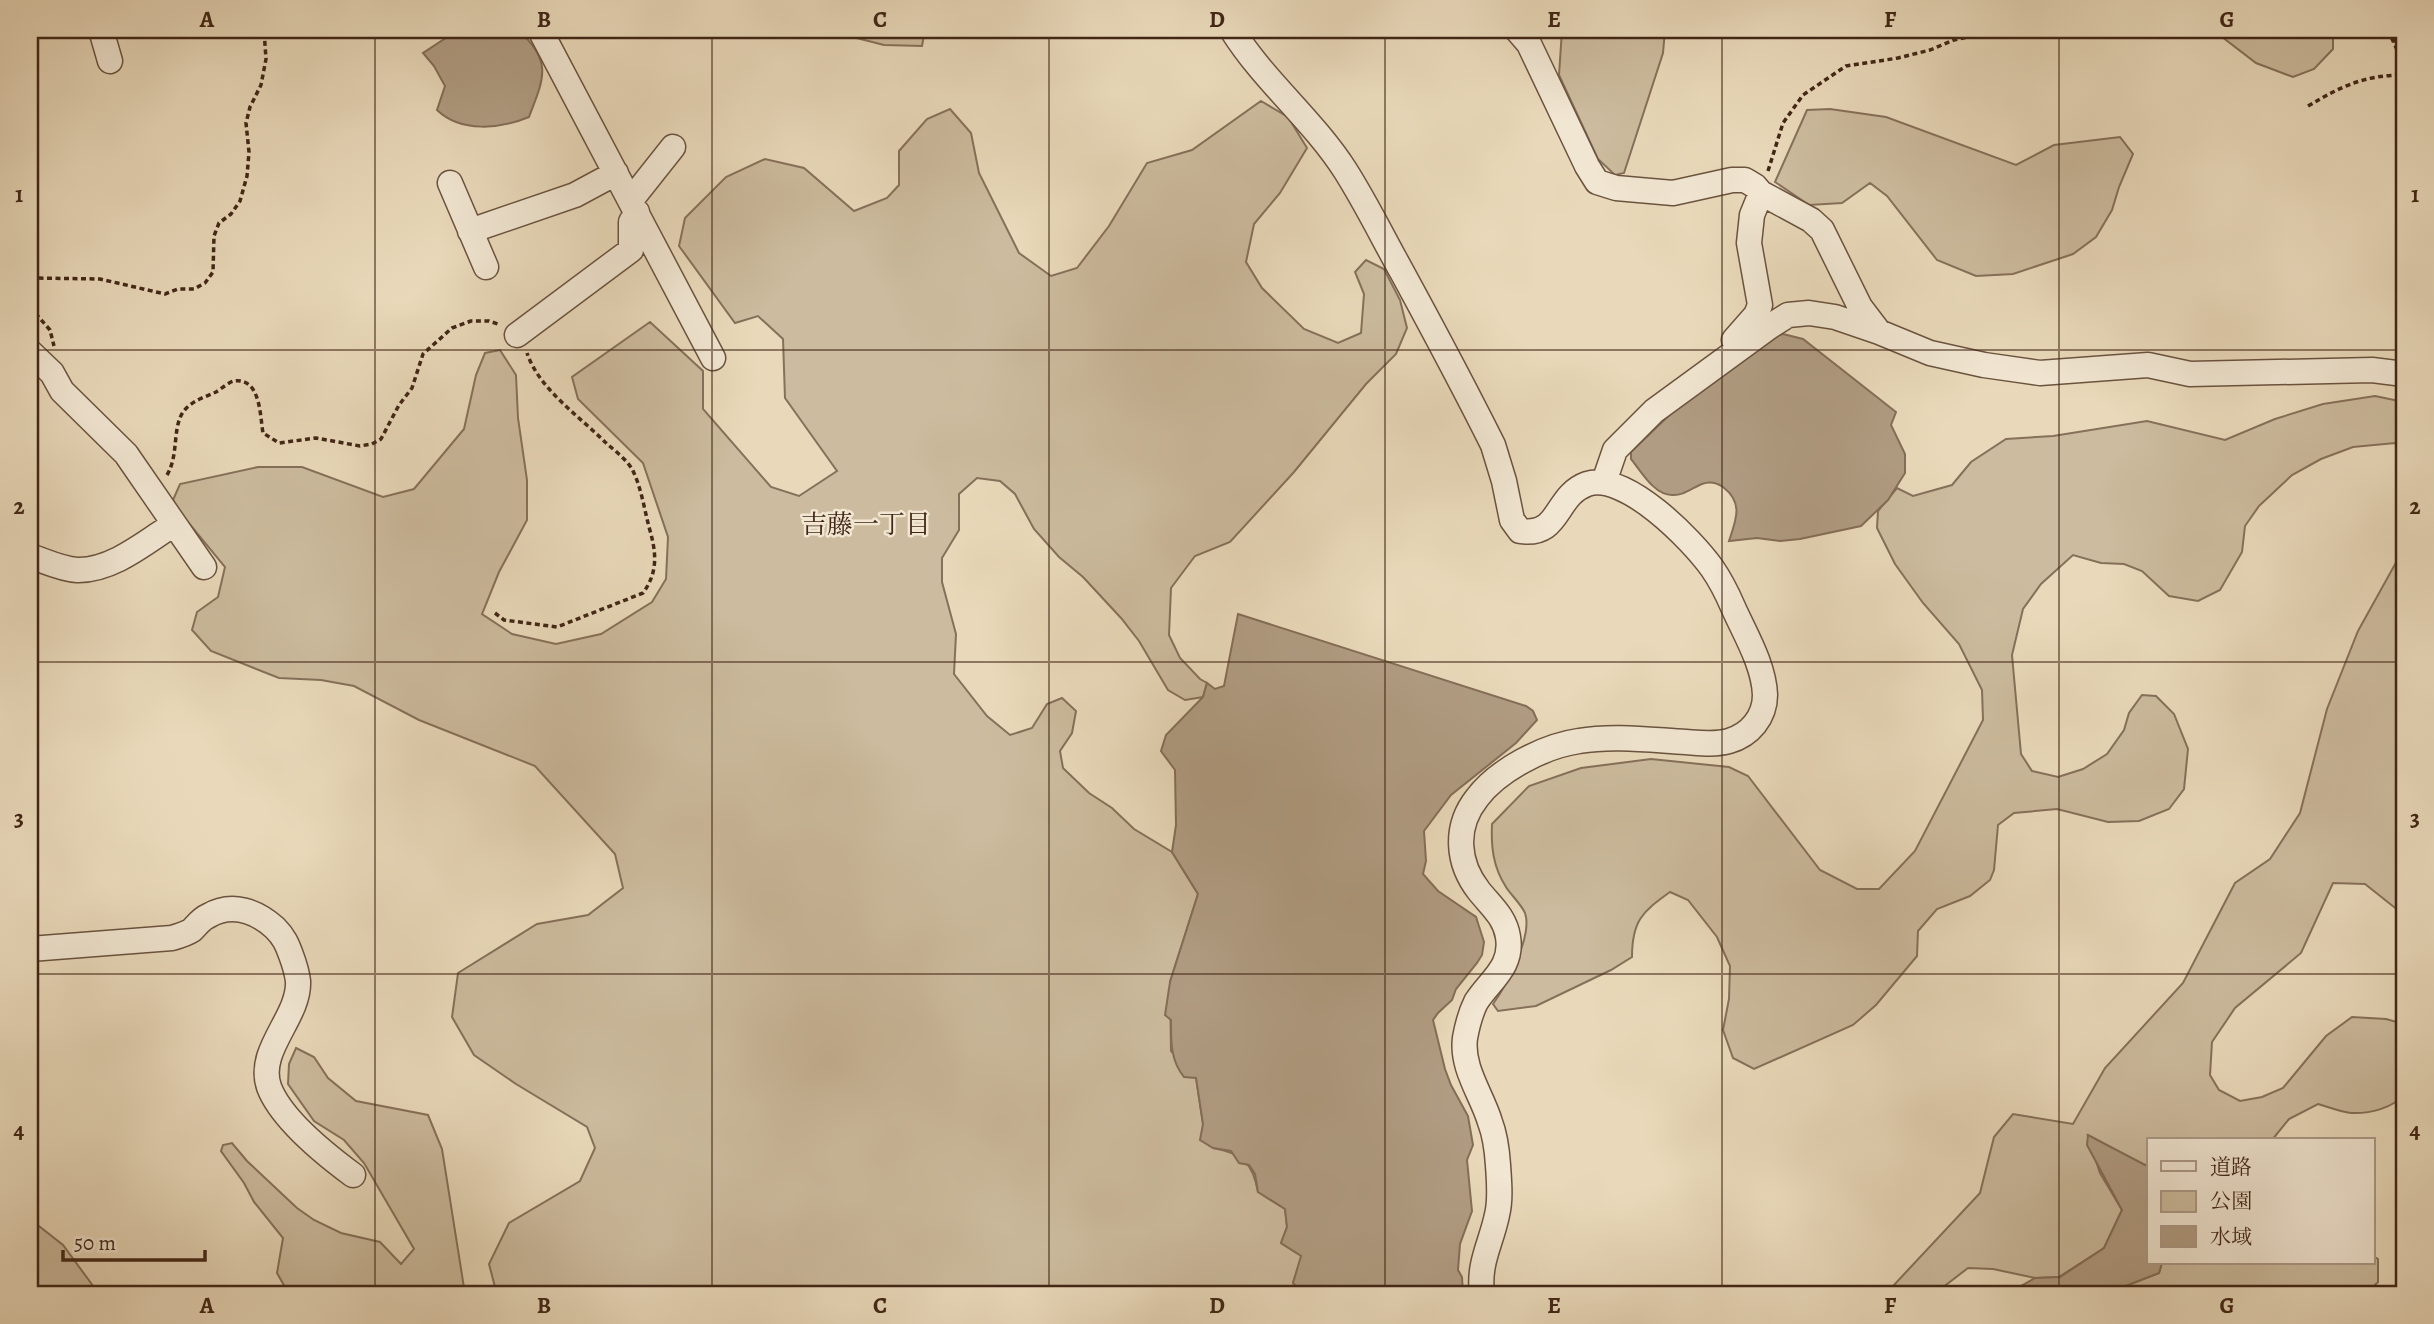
<svg xmlns="http://www.w3.org/2000/svg" width="2434" height="1324" font-family="Alegreya,'Noto Serif JP',serif">
	<style>
		.green { fill: #ccbb9e; stroke: #86705a; stroke-width: 2 }
		.water { fill: #b09c82; stroke: #846d57; stroke-width: 2 }
		.lines { fill: none; stroke-linecap: round; stroke-linejoin: round }
		.minor-casing { stroke: #6b533f; stroke-width: 27 }
		.path { stroke: #412616; stroke-width: 3.5; stroke-dasharray: 5 3.5; stroke-linecap: butt }
		.minor { stroke: #f1e6d2; stroke-width: 24 }
		.grid { fill: none; stroke: #412616; stroke-width: 2; stroke-opacity: 0.55 }
		.labels { text-anchor: middle; stroke-width: 5; stroke-linejoin: round; paint-order: stroke }
		.neighbourhood-label { font-size: 26px; fill: #412616; stroke: #f1e6d2 }
		.neatline { fill: none; stroke: #412616; stroke-width: 2.5 }
		.grid-label { font-size: 23px; text-anchor: middle; font-weight: bold; fill: #412616 }
	</style>
	<rect width="100%" height="100%" fill="#e9d9ba"/>
	<filter id="stains"><feTurbulence type="fractalNoise" baseFrequency=".00286" numOctaves="4"/><feColorMatrix values="0 0 0 0 .2 0 0 0 0 .09 0 0 0 0 .02 0 0 0 .5 -.17"/></filter>
	<radialGradient id="worn" r=".72"><stop offset=".6" stop-color="#630" stop-opacity="0"/><stop offset="1" stop-color="#630" stop-opacity=".3"/></radialGradient>
	<!-- green -->
	<path class="green" d="M825,30H925L922,46L884,45Z
		M1562,30H1665L1663,53L1624,173L1615,175L1598,159L1559,75Z
		M2213,30H2333V49L2314,69L2293,77L2256,63Z
		M1261,101L1288,117L1307,148L1280,193L1254,224L1246,262L1262,288L1304,329L1338,343L1361,333L1364,294L1355,272L1366,260L1384,269L1400,300L1407,328L1396,354L1366,384L1294,472L1230,542L1195,556L1171,588L1169,635L1180,658L1200,679L1207,683L1203,697L1185,700L1168,690L1139,641L1121,618L1083,577L1059,557L1034,529L1015,494L1000,481L977,478L959,494V530L942,558V582L956,634L954,674L987,716L1010,735L1032,728L1047,704L1062,698L1076,711L1072,733L1060,751L1063,768L1089,793L1112,808L1134,829L1172,852L1198,894L1170,982L1171,1051L1196,1077L1203,1124L1213,1148C1242,1153 1253,1163 1258,1192L1285,1209L1287,1227L1281,1243L1302,1256L1293,1283L1303,1294H489L495,1287L489,1264L509,1223L580,1181L595,1148L587,1127L516,1084L474,1055L452,1017L458,973L537,924L588,915L623,888L615,854L535,766L419,720L354,686L321,680L279,678L211,651L192,630L197,612L218,597L225,567L182,515L173,500L180,484L258,467H302L383,497L414,489L464,429L476,375L485,353L500,350L516,375L518,418L527,480V520L499,572L482,614L512,634L556,644L601,634L652,602L666,579L668,537L643,463L578,399L572,377L650,322L703,371V409L771,487L799,496L837,471L785,398L783,339L758,316L735,323L679,246L685,218L726,177L765,159L804,168L854,211L887,198L899,185V151L927,119L950,109L971,133L979,173L1019,253L1051,276L1077,268L1109,226L1147,163L1192,150Z
		M1830,109L1886,117L2016,165L2054,145L2120,137L2133,154L2119,187L2112,210L2096,237L2073,254L2013,274L1976,276L1937,260L1887,196L1870,183L1842,203L1809,205L1775,182L1807,110Z
		M2375,396L2404,402V455L2395,443L2353,447L2321,459L2292,475L2259,506L2245,526L2242,552L2220,590L2198,601L2169,596L2142,571L2124,564L2101,563L2073,555L2041,584L2023,609L2012,655L2021,754L2032,771L2058,777L2083,769L2107,754L2124,730L2129,713L2142,695L2156,696L2174,714L2188,749L2184,789L2169,809L2139,821L2108,822L2057,809L2014,813L1998,825L1994,870L1990,880L1970,896L1937,909L1918,931L1917,956L1876,1005L1853,1025L1754,1069L1733,1058L1723,1030L1729,999L1730,966L1717,937L1688,900L1670,892C1642,912 1632,921 1632,957L1611,970L1536,1006L1498,1011L1493,1004C1506,986 1533,936 1525,913C1521,904 1511,895 1506,887C1493,867 1491,847 1492,824L1529,786L1581,768L1651,759L1729,767L1748,776L1820,870L1857,889H1879L1915,851L1983,720L1982,690L1959,644L1923,603L1895,564L1877,528L1878,511L1897,488L1913,496L1952,485L1971,462L2006,439L2053,436L2147,421L2225,440L2275,419L2323,404Z
		M2404,548V915L2365,884L2333,883L2301,953L2235,1008L2212,1042L2210,1075L2219,1090L2240,1101L2262,1097L2283,1088L2326,1036L2352,1017L2386,1019L2404,1024V1094C2394,1108 2369,1114 2351,1113C2341,1112 2328,1107 2318,1104L2289,1119L2272,1140H2149V1167L2088,1136L2100,1173L2122,1210L2104,1248L2059,1277L2035,1278L1993,1269L1968,1268L1942,1288L1938,1294H1889L1893,1286L1980,1193L1994,1137L2013,1114L2073,1124L2105,1068L2183,983L2235,883L2270,859L2300,813L2327,709L2358,631Z
		M296,1048L314,1057L328,1078L356,1101L428,1115L442,1149L465,1294H289L277,1273L283,1238L254,1202L244,1183L221,1151L223,1145L232,1143L247,1161L297,1208L314,1220L341,1233L380,1242L401,1264L414,1249L364,1163L344,1140L314,1121L288,1084L289,1064Z
		M30,1219L63,1245L99,1294H30Z
		M2373,1256L2378,1259V1282L2366,1294H2105L2159,1273L2162,1263H2373Z"/>
	<!-- water -->
	<path class="water" d="M458,30H518C553,61 544,78 529,117C500,129 461,133 437,110L445,86L434,66L423,53Z
		M1783,334L1803,339L1896,412L1891,425L1905,454V473L1888,500L1861,526L1800,539L1780,541L1757,538L1729,541C1736,520 1744,503 1723,487C1717,483 1710,481 1702,484C1692,488 1683,496 1672,495C1654,495 1641,471 1631,459V452L1687,398L1771,337Z
		M1238,614L1526,706L1533,711L1537,720L1516,743L1451,795L1424,831L1426,861L1423,874L1438,891L1476,917L1484,942L1482,955L1477,963L1456,989L1452,1000L1438,1013L1433,1020L1445,1069L1451,1085L1468,1116L1473,1145L1467,1160L1472,1211L1460,1244L1458,1270L1462,1277L1463,1294H1303L1293,1283L1301,1256L1281,1243L1287,1227L1285,1209L1258,1192L1255,1174L1249,1165L1239,1163L1231,1151L1213,1148L1200,1140L1203,1124L1196,1078L1184,1077C1170,1060 1171,1040 1171,1020L1165,1015L1170,982L1198,894L1172,852L1176,825L1175,770L1161,751L1166,735L1203,697L1207,683L1215,689L1224,686Z
		M2088,1135L2149,1167V1263H2162L2159,1273L2105,1294H2035L2021,1286L2035,1278L2060,1277L2104,1248L2122,1210L2087,1145Z"/>
	<g class="lines">
		<!-- minor casing -->
		<g class="minor-casing">
			<path id="minor" d="M101,30L110,61
				M540,30L713,358
				M1232,30C1264,81 1312,119 1345,170C1366,203 1383,238 1402,272C1433,329 1464,387 1493,445L1504,481L1512,520L1520,531C1561,537 1554,496 1587,484C1625,471 1692,540 1712,568C1721,581 1727,593 1733,607C1745,634 1764,665 1765,695C1765,717 1750,735 1729,741C1715,745 1700,743 1686,742C1651,740 1613,735 1579,741C1544,746 1498,770 1477,798C1454,827 1457,863 1479,891C1491,906 1505,917 1508,937C1513,967 1490,980 1476,1002C1471,1012 1467,1027 1465,1038C1461,1068 1482,1095 1490,1122C1495,1135 1497,1150 1498,1165C1499,1181 1501,1199 1497,1215C1491,1244 1478,1263 1482,1294
				M1517,30L1529,44L1587,166L1597,182L1616,188L1673,193L1732,180H1745L1755,186L1761,193L1752,215L1749,243L1760,305L1756,315L1734,340
				M450,183L486,267
				M1761,193L1811,220L1822,230L1860,307L1879,332
				M631,200L673,147
				M470,231L575,195L616,173
				M517,335L631,250V222L637,212
				M30,352L52,373L62,391L126,454L204,567
				M1604,482L1615,450L1654,411L1769,327L1788,315L1809,313L1835,317L1879,332L1930,353L1984,365L2040,373L2148,365L2190,374L2372,370L2404,374
				M30,556C45,561 61,569 77,570C112,571 146,542 174,524
				M30,949L172,938C179,936 186,934 192,930C197,925 201,919 208,916C232,902 256,911 275,928C284,937 287,944 291,955C294,963 297,973 298,981C300,1017 256,1050 269,1087C281,1119 326,1155 353,1175"/>
		</g>
		<!-- path -->
		<path class="path" d="M2388,30L2404,65
			M2393,41L2404,40
			M2308,106C2342,86 2364,75 2404,75
			M1768,171L1783,123L1803,95L1846,66L1898,58L1930,50L1954,40L2000,30
			M30,278L100,279L165,294L178,289H194L205,283L213,272L214,236L219,223L231,214L240,201L247,176L249,152L246,123L250,107L261,85L266,59L264,30
			M30,307L50,330L54,346
			M167,475C179,455 172,429 183,412C191,401 205,397 216,392C221,389 229,382 234,381C261,377 260,417 263,433L279,443L316,438L360,446L372,444L381,439L399,405L412,388L423,354L452,328L471,321H489L498,324
			M495,613L504,620L557,627L643,593C659,571 656,551 649,527C644,508 641,486 632,469C626,459 614,450 605,442C579,416 539,389 527,353"/>
		<!-- minor -->
		<use href="#minor" class="minor"/>
	</g>
	<!-- grid -->
	<path class="grid" d="M375,30V1294M712,30V1294M1049,30V1294M1385,30V1294M1722,30V1294M2059,30V1294M30,350H2404M30,662H2404M30,974H2404"/>
	<g class="labels">
		<!-- neighbourhood labels -->
		<g class="neighbourhood-label">
			<text x="866" y="533">吉藤一丁目</text>
		</g>
	</g>
	<!-- margin -->
	<rect width="2434" height="1324" fill="none" stroke="#e9d9ba" stroke-width="77"/>
	<!-- legend -->
	<rect x="2147" y="1138" width="228" height="126" fill="#f1e6d2" stroke="#ab9987" stroke-width="2"/>
	<rect x="2161" y="1161" width="35" height="10" fill="#f1e6d2" stroke="#ab9987" stroke-width="2"/>
	<text x="2210" y="1174" font-size="21" fill="#412616">道路</text>
	<rect x="2161" y="1191" width="35" height="21" fill="#ccbb9e" stroke="#ab9987" stroke-width="2"/>
	<text x="2210" y="1208" font-size="21" fill="#412616">公園</text>
	<rect x="2161" y="1226" width="35" height="21" fill="#b09c82" stroke="#ab9987" stroke-width="2"/>
	<text x="2210" y="1244" font-size="21" fill="#412616">水域</text>
	<!-- scale -->
	<path d="M63 1250v10h142v-10" fill="none" stroke="#412616" stroke-width="3.5"/>
	<text x="74" y="1250" font-size="21" fill="#412616" stroke="#f1e6d2" stroke-width="5" paint-order="stroke">50 m</text>
	<rect x="38" y="38" width="2358" height="1248" class="neatline"/>
	<g class="grid-label">
		<text x="207" y="27">A</text>
		<text x="544" y="27">B</text>
		<text x="880" y="27">C</text>
		<text x="1217" y="27">D</text>
		<text x="1554" y="27">E</text>
		<text x="1890" y="27">F</text>
		<text x="2227" y="27">G</text>
		<text x="19" y="202">1</text>
		<text x="2415" y="202">1</text>
		<text x="19" y="514">2</text>
		<text x="2415" y="514">2</text>
		<text x="19" y="826">3</text>
		<text x="2415" y="826">3</text>
		<text x="19" y="1138">4</text>
		<text x="2415" y="1138">4</text>
		<text x="207" y="1313">A</text>
		<text x="544" y="1313">B</text>
		<text x="880" y="1313">C</text>
		<text x="1217" y="1313">D</text>
		<text x="1554" y="1313">E</text>
		<text x="1890" y="1313">F</text>
		<text x="2227" y="1313">G</text>
	</g>
	<rect width="100%" height="100%" filter="url(#stains)"/>
	<rect width="100%" height="100%" fill="url(#worn)"/>
</svg>
